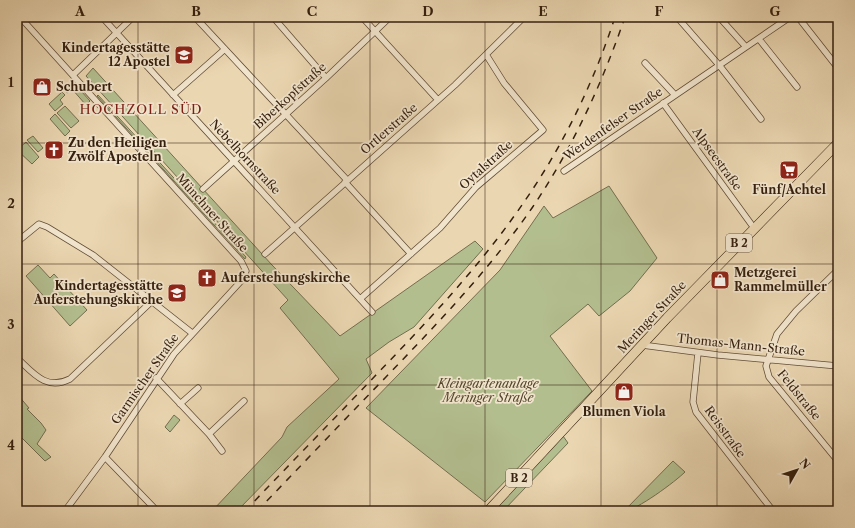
<svg xmlns="http://www.w3.org/2000/svg" width="855" height="528" font-family="'Libre Caslon Text',serif">
	<style>
		.green { fill: #b3be8f; stroke: #746e4e }
		.lines { fill: none; stroke-linecap: round; stroke-linejoin: round }
		.minor-casing { stroke: #624d37; stroke-width: 7 }
		.primary-casing { stroke: #351f0e; stroke-width: 10 }
		.minor { stroke: #f1e4cc; stroke-width: 5.5 }
		.primary { stroke: #ead6b1; stroke-width: 9 }
		.rail { stroke: #351f0e; stroke-width: 1.5; stroke-dasharray: 7 7; stroke-linecap: butt }
		.grid { fill: none; stroke: #351f0e; stroke-width: 1; stroke-opacity: 0.55 }
		.labels { text-anchor: middle; stroke-width: 3.5; stroke-linejoin: round; paint-order: stroke }
		.shield { fill: #f1e4cc; stroke: #6d5a47; stroke-width: 1 }
		.shield-label { font-size: 11px; font-weight: bold; fill: #351f0e }
		.poi-label { font-size: 12px; font-weight: bold; fill: #351f0e; stroke: #f1e4cc; text-anchor: start }
		.street-label { font-size: 12px; fill: #351f0e; stroke: #f1e4cc }
		.park-label { font-size: 12px; font-style: italic; fill: #54472e; stroke: #f1e4cc }
		.neighbourhood-label { font-size: 13px; letter-spacing: 1px; fill: #7a1f14; stroke: #f1e4cc }
		.neatline { fill: none; stroke: #351f0e; stroke-width: 1.5 }
		.grid-label { font-size: 13px; text-anchor: middle; font-weight: bold; fill: #351f0e }
	</style>
	<rect width="100%" height="100%" fill="#ead6b1"/>
	<filter id="stains"><feTurbulence type="fractalNoise" baseFrequency=".005" numOctaves="4"/><feColorMatrix values="0 0 0 0 .2 0 0 0 0 .09 0 0 0 0 .02 0 0 0 .5 -.17"/></filter>
	<radialGradient id="worn" r=".72"><stop offset=".6" stop-color="#630" stop-opacity="0"/><stop offset="1" stop-color="#630" stop-opacity=".3"/></radialGradient>
	<!-- green -->
	<path class="green" d="M93,68L272,265L340,336L475,241L483,249L414,327L389,342L366,359L372,373L237,511H212L282,437L287,427L339,379L280,308L288,300L86,76Z
		M73,82L90,101L86,105L72,89L67,93L65,90Z
		M62,92L65,95L60,100L63,104L55,111L49,104Z
		M98,95L194,200L193,202L97,96Z
		M65,106L79,121L71,128L57,113Z
		M55,114L70,131L65,136L50,119Z
		M33,136L43,148L38,152L27,140Z
		M26,142L39,157L32,164L17,150Z
		M609,186L657,258L630,291L599,316L588,304L550,336L592,391L485,502L366,408L500,270L544,206L553,218Z
		M194,203H196L246,257L245,259Z
		M38,265L50,278L54,274L87,310L70,326L26,276Z
		M17,394L29,408L27,409L41,423L46,430L37,444L51,457L45,461L17,433Z
		M174,415L180,420L170,432L165,427Z
		M563,436L568,443L503,511H493Z
		M673,461L685,472C676,481 636,511 624,511Z"/>
	<g class="lines">
		<!-- minor casing -->
		<g class="minor-casing">
			<path id="minor" d="M20,17L241,261L246,271L242,280L174,354L105,457L65,511
				M102,17L372,312
				M195,17L347,180
				M273,17L326,78
				M362,17L438,100
				M514,17L520,21
				M677,17L719,65L761,119
				M719,17L746,47
				M798,17L838,68
				M759,39L797,87
				M645,63L675,95
				M73,75L133,17
				M173,95L225,49
				M663,103L754,228
				M564,171L790,17
				M345,182L411,254
				M203,189L326,78L390,17
				M17,242L39,224L47,227L93,255L192,333
				M265,254L455,85L524,17
				M838,270L796,311L777,334L766,366L769,377L838,461
				M360,299L440,228L476,187L543,130L504,83L487,56
				M642,345L718,355L838,366
				M698,353L693,402L696,412L773,511
				M17,358C33,373 46,391 70,379L152,301
				M156,378L209,434L222,451
				M180,404L198,388
				M209,434L244,401
				M105,457L157,511
				M17,508L20,511"/>
		</g>
		<!-- primary casing -->
		<g class="primary-casing">
			<path id="primary" d="M488,511L667,318L838,143"/>
		</g>
		<!-- minor -->
		<use href="#minor" class="minor"/>
		<!-- primary -->
		<use href="#primary" class="primary"/>
		<!-- rail -->
		<path class="rail" d="M245,511C288,466 332,421 375,376C428,321 481,265 524,202C563,146 594,82 615,17
			M257,511C300,467 342,422 385,378C437,324 489,270 532,208C572,149 602,84 625,17"/>
	</g>
	<!-- grid -->
	<path class="grid" d="M138,17V511M254,17V511M370,17V511M485,17V511M601,17V511M717,17V511M17,143H838M17,264H838M17,385H838"/>
	<!-- icons -->
	<defs>
		<g id="school-square" transform="scale(1)"><rect x="-9" y="-9" width="18" height="18" rx="4" fill="#8f2418" stroke="#f1e4cc"/><path d="M0-5L7-2L0 1L-7-2ZM-4 1L0 2.5L4 1V4Q0 6-4 4Z" fill="#fff"/></g>
		<g id="shop-square" transform="scale(1)"><rect x="-9" y="-9" width="18" height="18" rx="4" fill="#8f2418" stroke="#f1e4cc"/><path d="M-5-2.5h2.3a2.7 3.5 0 0 1 5.4 0H5L5.5 6h-11ZM-1.5-2.5h3a1.5 2.3 0 0 0-3 0Z" fill="#fff"/></g>
		<g id="church-square" transform="scale(1)"><rect x="-9" y="-9" width="18" height="18" rx="4" fill="#8f2418" stroke="#f1e4cc"/><path d="M-1.2-6h2.4v3.5h3.3v2.4h-3.3V6h-2.4V-.1h-3.3v-2.4h3.3Z" fill="#fff"/></g>
		<g id="supermarket-square" transform="scale(1)"><rect x="-9" y="-9" width="18" height="18" rx="4" fill="#8f2418" stroke="#f1e4cc"/><path d="M-6-5.5h2.5l.6 2H6L4.5 2H-2.5L-4.4-4H-6ZM-1.5 3.2a1.3 1.3 0 1 0 .1 0ZM3 3.2a1.3 1.3 0 1 0 .1 0Z" fill="#fff"/></g>
	</defs>
	<g fill-rule="evenodd">
		<use href="#school-square" x="184" y="55"/>
		<use href="#shop-square" x="42" y="87"/>
		<use href="#church-square" x="54" y="150"/>
		<use href="#supermarket-square" x="789" y="170"/>
		<use href="#church-square" x="207" y="278"/>
		<use href="#shop-square" x="720" y="280"/>
		<use href="#school-square" x="177" y="293"/>
		<use href="#shop-square" x="624" y="392"/>
	</g>
	<g class="labels">
		<!-- shield labels -->
		<g class="shield">
			<rect x="726" y="234" width="26" height="18" rx="3"/>
			<rect x="506" y="469" width="26" height="18" rx="3"/>
		</g>
		<g class="shield-label">
			<text x="739" y="247">B 2</text>
			<text x="519" y="482">B 2</text>
		</g>
		<!-- poi labels -->
		<g class="poi-label">
			<text x="170" y="52" text-anchor="end">Kindertagesstätte<tspan x="170" dy="14">12 Apostel</tspan></text>
			<text x="56" y="91">Schubert</text>
			<text x="68" y="147">Zu den Heiligen<tspan x="68" dy="14">Zwölf Aposteln</tspan></text>
			<text x="789" y="194" text-anchor="middle">Fünf/Achtel</text>
			<text x="734" y="277">Metzgerei<tspan x="734" dy="14">Rammelmüller</tspan></text>
			<text x="221" y="282">Auferstehungskirche</text>
			<text x="163" y="290" text-anchor="end">Kindertagesstätte<tspan x="163" dy="14">Auferstehungskirche</tspan></text>
			<text x="624" y="416" text-anchor="middle">Blumen Viola</text>
		</g>
		<!-- street labels -->
		<g class="street-label">
			<text transform="translate(290 96) rotate(-42)" y="4">Biberkopfstraße</text>
			<text transform="translate(613 124) rotate(-35)" y="4">Werdenfelser Straße</text>
			<text transform="translate(389 129) rotate(-41)" y="4">Ortlerstraße</text>
			<text transform="translate(245 157) rotate(47)" y="4">Nebelhornstraße</text>
			<text transform="translate(717 159) rotate(54)" y="4">Alpseestraße</text>
			<text transform="translate(486 165) rotate(-42)" y="4">Oytalstraße</text>
			<text transform="translate(212 213) rotate(48)" y="4">Münchner Straße</text>
			<text transform="translate(652 317) rotate(-47)" y="4">Meringer Straße</text>
			<text transform="translate(741 345) rotate(6)" y="4">Thomas-Mann-Straße</text>
			<text transform="translate(145 379) rotate(-55)" y="4">Garmischer Straße</text>
			<text transform="translate(799 395) rotate(51)" y="4">Feldstraße</text>
			<text transform="translate(725 432) rotate(54)" y="4">Reisstraße</text>
		</g>
		<!-- park labels -->
		<g class="park-label">
			<text x="488" y="388">Kleingartenanlage<tspan x="488" dy="14">Meringer Straße</tspan></text>
		</g>
		<!-- neighbourhood labels -->
		<g class="neighbourhood-label">
			<text x="141" y="114">HOCHZOLL SÜD</text>
		</g>
	</g>
	<!-- margin -->
	<rect width="855" height="528" fill="none" stroke="#ead6b1" stroke-width="44"/>
	<!-- north arrow -->
	<g transform="translate(797 470) rotate(51)" stroke="#f1e4cc" stroke-width="3" paint-order="stroke">
	<path d="M0-3L7 15L0 10L-7 15Z" fill="#351f0e"/>
	<text y="-6" font-size="11" font-weight="bold" text-anchor="middle" fill="#351f0e">N</text>
	</g>
	<rect x="22" y="22" width="811" height="484" class="neatline"/>
	<g class="grid-label">
		<text x="80" y="16">A</text>
		<text x="196" y="16">B</text>
		<text x="312" y="16">C</text>
		<text x="428" y="16">D</text>
		<text x="543" y="16">E</text>
		<text x="659" y="16">F</text>
		<text x="775" y="16">G</text>
		<text x="11" y="87">1</text>
		<text x="11" y="208">2</text>
		<text x="11" y="329">3</text>
		<text x="11" y="450">4</text>
	</g>
	<rect width="100%" height="100%" filter="url(#stains)"/>
	<rect width="100%" height="100%" fill="url(#worn)"/>
</svg>
